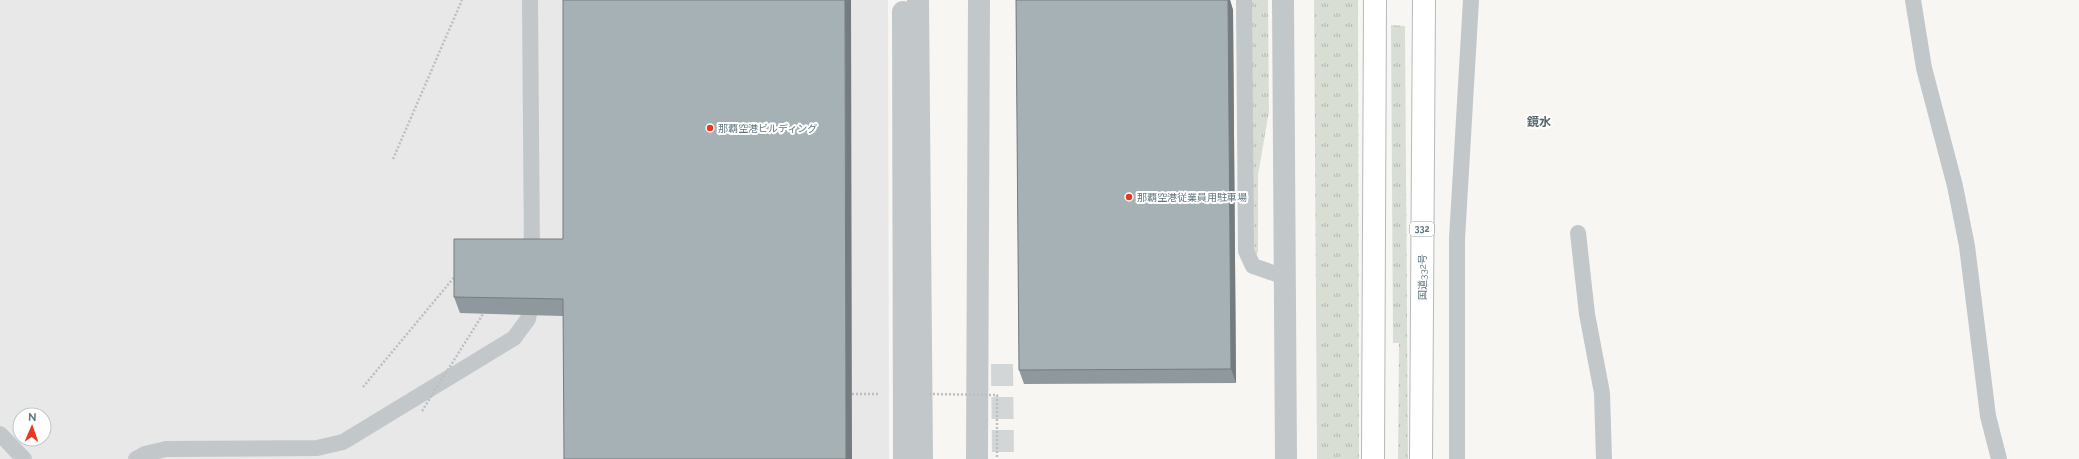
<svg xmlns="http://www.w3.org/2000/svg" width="2079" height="459" font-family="Raleway,'Noto Sans JP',sans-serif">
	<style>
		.built { fill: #e7e8e7; fill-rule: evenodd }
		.grass { fill: url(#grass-tufts) }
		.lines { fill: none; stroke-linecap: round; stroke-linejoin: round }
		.pedestrian-tunnel { stroke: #d2d6d6; stroke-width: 22; stroke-dasharray: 22 11; stroke-linecap: butt }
		.trunk-casing { stroke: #b5b9bc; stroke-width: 24 }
		.path { stroke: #bcbfc1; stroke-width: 2.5; stroke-dasharray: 2 2; stroke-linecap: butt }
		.service { stroke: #c2c7ca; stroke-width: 16 }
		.tertiary { stroke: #c2c7ca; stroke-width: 22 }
		.trunk { stroke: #fff; stroke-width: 22 }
		.path-bridge { stroke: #bcbfc1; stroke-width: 2.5; stroke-dasharray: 2 2; stroke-linecap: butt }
		.tertiary-bridge { stroke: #c2c7ca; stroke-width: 22 }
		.wall { fill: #8f989d }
		.shaded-wall { fill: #747c7f }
		.building { fill: #a6b1b6; stroke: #747c7f }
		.poi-dot { fill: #e93721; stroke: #fff; stroke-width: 1.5 }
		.labels { text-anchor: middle; stroke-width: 4; stroke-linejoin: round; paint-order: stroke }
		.shield { fill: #fff; stroke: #909fa6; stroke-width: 1 }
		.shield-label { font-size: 9px; font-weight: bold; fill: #617680 }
		.poi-label { font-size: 10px; fill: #617680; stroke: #fff; text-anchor: start }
		.street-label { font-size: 10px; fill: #617680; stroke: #fff }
		.quarter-label { font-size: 12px; font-weight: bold; fill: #53636a; stroke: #fff }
	</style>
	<defs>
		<pattern id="grass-tufts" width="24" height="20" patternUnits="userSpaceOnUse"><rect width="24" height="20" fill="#d9ded4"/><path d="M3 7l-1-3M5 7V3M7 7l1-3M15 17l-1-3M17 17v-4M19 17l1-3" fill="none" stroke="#b3b9b1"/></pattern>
	</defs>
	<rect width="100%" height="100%" fill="#f7f6f3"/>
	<!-- built -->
	<path class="built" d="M0,0H888L889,459H0ZM20,415H44V439H20Z"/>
	<!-- grass -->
	<path class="grass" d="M1249,0H1268L1269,111L1258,175V252L1251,265Z
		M1314,0H1358L1359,459H1317Z
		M1391,25L1405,26L1408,459H1398L1399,343H1393Z"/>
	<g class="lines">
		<!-- pedestrian-tunnel -->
		<path class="pedestrian-tunnel" d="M1002,364L1003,459"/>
		<!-- trunk casing -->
		<g class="trunk-casing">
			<path id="trunk" d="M1373,459L1375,0
				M1421,459L1424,0"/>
		</g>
		<!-- path -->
		<path class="path" d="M393,159L462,0
			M363,387L456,275"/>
		<!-- service -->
		<path class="service" d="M530,0L532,260
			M1244,0L1246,251L1253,266L1285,277
			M1913,0L1924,68L1955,186L1967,246L1988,416L1999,459
			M1578,233L1587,314L1602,393L1604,459
			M0,434L24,459
			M136,459L145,454L166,449L317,448L343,442L514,338L528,319L533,294
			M1457,459V239L1471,0"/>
		<!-- tertiary -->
		<path class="tertiary" d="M918,0L922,459
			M1283,0L1286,459
			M977,459L979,0"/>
		<!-- trunk -->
		<use href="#trunk" class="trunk"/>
		<!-- path-bridge -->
		<path class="path-bridge" d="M852,394H878
			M929,394L997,395V459
			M422,411L483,314"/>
		<!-- tertiary-bridge -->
		<path class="tertiary-bridge" d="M903,12L904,459"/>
	</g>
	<!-- wall -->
	<path class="wall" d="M1016,0H1230L1233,10L1236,383L1024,384L1019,370Z
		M563,239V316L460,313L454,297Z"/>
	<!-- shaded-wall -->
	<path class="shaded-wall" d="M845,0H851L852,459H846Z
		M1228,0H1230L1233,10L1236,383L1231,369Z"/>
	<!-- building -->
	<path class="building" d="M563,0H845L846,459H564L563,299L454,297V239H563Z
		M1016,0H1228L1231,369L1019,370Z"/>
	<!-- markers -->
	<g class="poi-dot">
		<circle cx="710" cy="128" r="4"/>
		<circle cx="1129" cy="197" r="4"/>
	</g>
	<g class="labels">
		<!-- shield labels -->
		<rect class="shield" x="1410" y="222" width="24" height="14" rx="3"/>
		<g class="shield-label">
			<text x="1422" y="232">332</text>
		</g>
		<!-- poi labels -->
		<g class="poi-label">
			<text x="718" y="132">那覇空港ビルディング</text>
			<text x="1137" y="201">那覇空港従業員用駐車場</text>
		</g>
		<!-- street labels -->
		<g class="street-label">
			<text transform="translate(1422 277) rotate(-90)" y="4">国道332号</text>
		</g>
		<!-- quarter labels -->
		<g class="quarter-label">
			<text x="1539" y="126">鏡水</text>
		</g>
	</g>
	<!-- north arrow -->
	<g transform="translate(32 427) rotate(2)"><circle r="19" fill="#ffffff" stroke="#c0c8cc"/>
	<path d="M0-3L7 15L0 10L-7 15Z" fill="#e93721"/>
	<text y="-6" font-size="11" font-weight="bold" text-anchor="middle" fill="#617680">N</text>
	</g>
</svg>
